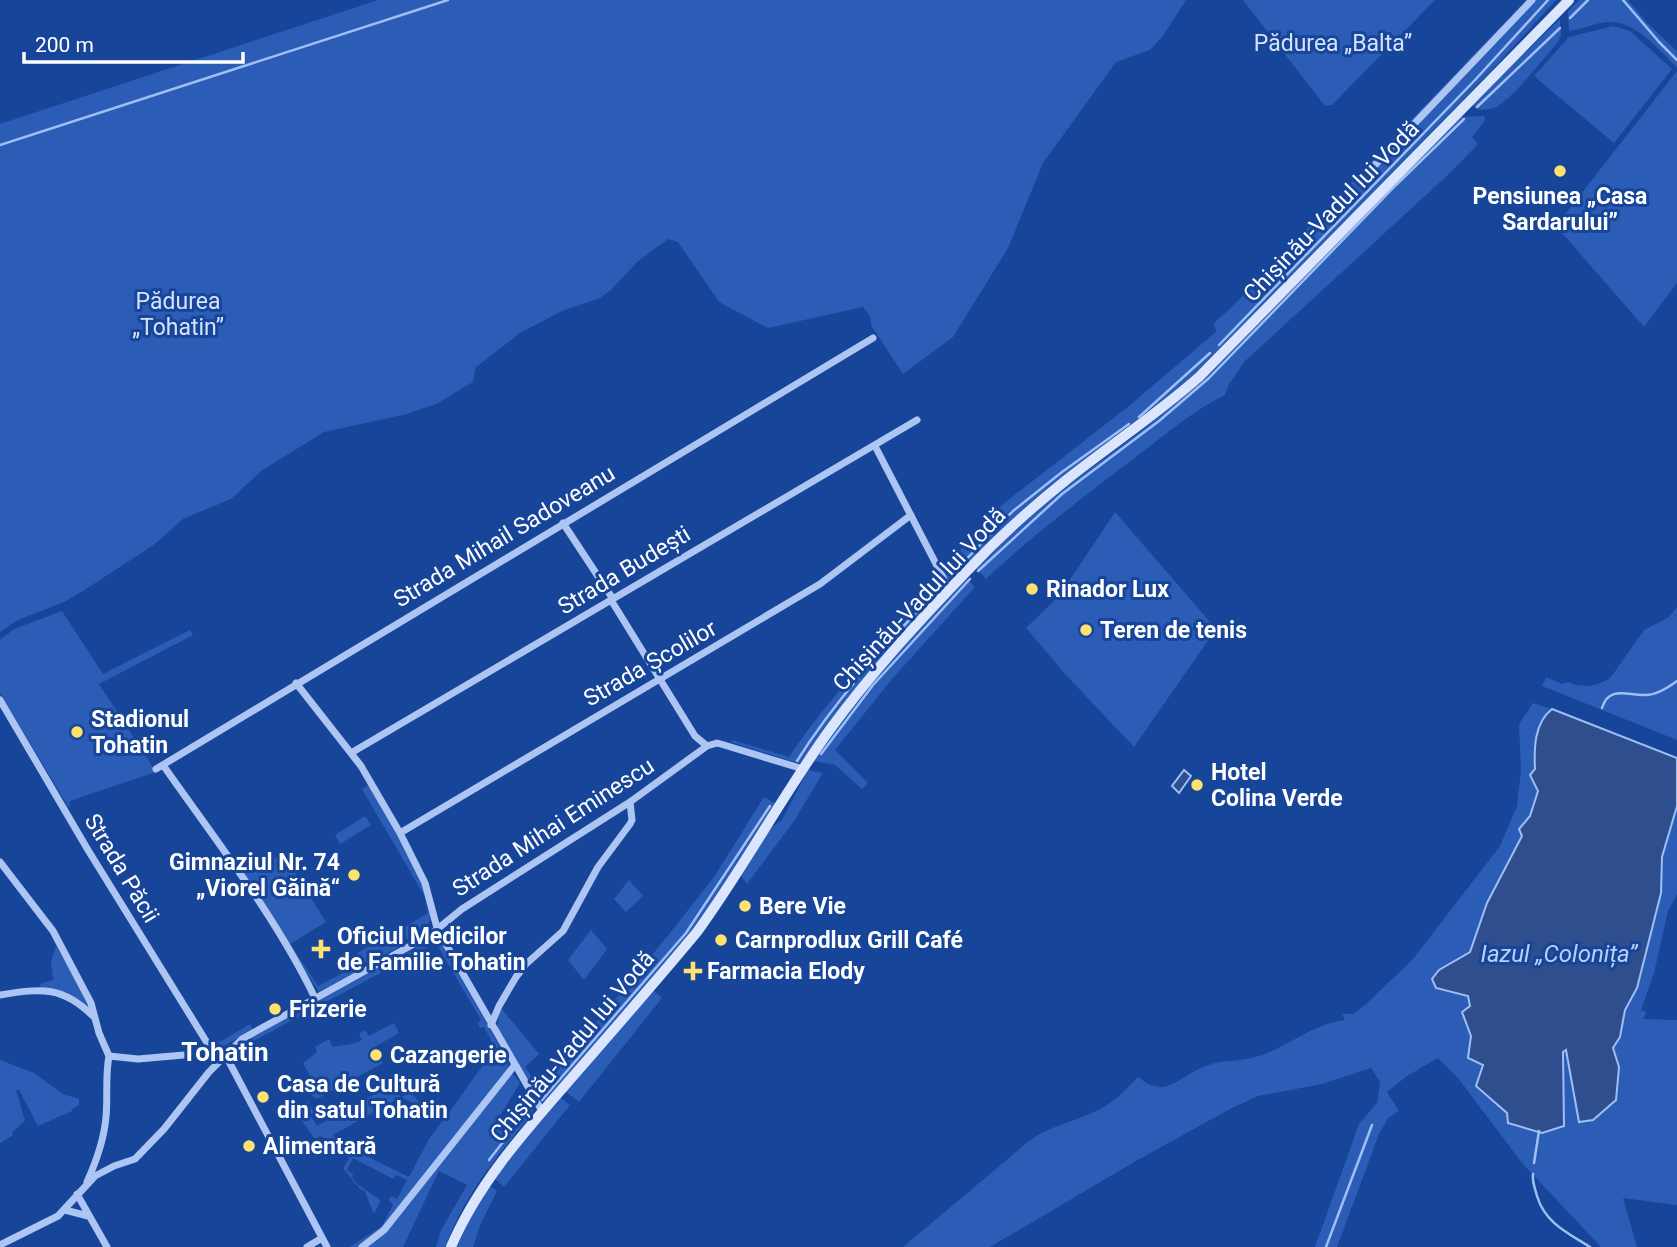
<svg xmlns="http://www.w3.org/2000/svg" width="1677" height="1247" font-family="Roboto,sans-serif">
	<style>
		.green { fill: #2b5db7; fill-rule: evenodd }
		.water { fill: #2e4e8d; stroke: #9fbff4; stroke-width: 2 }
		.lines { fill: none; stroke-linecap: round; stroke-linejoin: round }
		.stream { stroke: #9fbff4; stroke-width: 2.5 }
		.minor { stroke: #acc5f2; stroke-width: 7 }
		.secondary { stroke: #dbe6fc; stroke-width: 10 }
		.poi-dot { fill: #ffe26d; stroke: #174599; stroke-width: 2.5 }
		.labels { text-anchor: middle; stroke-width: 6; stroke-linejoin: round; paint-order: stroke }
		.park-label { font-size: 23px; fill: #d4e2fc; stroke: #174599 }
		.poi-label { font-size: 23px; font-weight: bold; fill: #fff; stroke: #174599; text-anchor: start }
		.street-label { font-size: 23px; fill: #fff; stroke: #174599 }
		.water-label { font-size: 24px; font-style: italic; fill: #b9d0f8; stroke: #174599 }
		.quarter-label { font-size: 26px; font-weight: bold; fill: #fff; stroke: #174599 }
	</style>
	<rect width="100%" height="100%" fill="#174599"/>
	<!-- green -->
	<path class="green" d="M378,0H1186L1163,36L1150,50L1116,62L1043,163L1008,248L953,337L903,374L871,325V318L863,307L768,328L719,302L678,242L668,239L637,262L611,290L600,298L562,311L520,333L475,368L473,382L436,404L407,414L324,432L261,471L231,499L183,519L155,544L83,591L64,602L18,620L0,632V124Z
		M1243,0H1435L1332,105L1325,106Z
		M1526,0H1556L1492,70L1207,363L1168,400L953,579L947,577L943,571L946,565L1003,504L1129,406L1217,331L1213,324L1234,305Z
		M1579,0H1628L1648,24L1677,51V67C1658,50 1636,20 1608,22C1594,23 1583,29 1569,31L1568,11Z
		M1560,19L1561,35L1558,42C1544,58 1511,101 1494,108C1489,110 1482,110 1477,109L1471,104Z
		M1613,26L1630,31L1672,69L1614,143L1534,76L1569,37Z
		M1677,71V283L1644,327L1556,226Z
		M1485,116L1484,122L1472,137L1478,144L1449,174L1244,362L1228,386L1225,395C1190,412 1160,439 1128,463C1079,500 1031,537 986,579L975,567L1049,499L1136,435L1196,386L1459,117Z
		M1115,512L1216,629L1134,747L1066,675L1026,628L1059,596Z
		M966,578L975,587L892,679L835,750L868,783L862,789L835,765L814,761C857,694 912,636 966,578Z
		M942,580L943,588C892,645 847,697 803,760L800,763L791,761L731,742L732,740L789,757C832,693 888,635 942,580Z
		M1677,607V740L1542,686L1546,677L1562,684L1568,682C1582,689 1600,686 1611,677L1644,630L1669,617Z
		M62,611L103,674L190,630L193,635L99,684L156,772L70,801L69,808L0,693V640L14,629Z
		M1533,703L1552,709L1543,740L1677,782V894L1668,911L1654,973L1641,1010L1646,1012L1644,1019L1677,1020V1205L1623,1198L1637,1247H1601L1522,1163L1458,1078L1438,1058L1407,1076L1387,1092L1399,1111L1388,1118L1379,1134L1337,1247H1315L1359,1124L1377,1103L1380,1082L1371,1068L1322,1084L1258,1096L1230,1109L1136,1161L990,1247H903L1029,1141C1052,1125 1070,1123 1094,1112C1112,1104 1125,1091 1138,1077C1167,1101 1179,1075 1206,1066C1223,1059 1242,1062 1259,1056C1287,1047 1315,1023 1345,1020L1342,1014H1353L1364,1006L1413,959L1500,846L1517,806L1521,770L1519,724Z
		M808,770L823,773L794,821L747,884L741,876L770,829L782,820Z
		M369,785C385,813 438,894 429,924C426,934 417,937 409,941L400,930L428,913L425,897L362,789Z
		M764,797L775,803L709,907L688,935L546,1100L542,1102L535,1095L497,1029L501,1008L539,1054L525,1067L541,1089L666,938L714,877Z
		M365,816L371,825L340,844L335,835Z
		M283,853L326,922L290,944L318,986L358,965L359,969V971L319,992L241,869L251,863L256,870Z
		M629,880L643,896L626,912L614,899Z
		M591,930L607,949L584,980L568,960Z
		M395,933L402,944L401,946L368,963L361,960L357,953Z
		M431,940L440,942L507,1059L508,1068L520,1083L495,1124L500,1128L527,1096L533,1109L532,1114C499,1154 462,1197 446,1247H436L441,1230L467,1185L439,1171L403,1247H350L382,1226L393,1205L389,1200L391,1196L397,1199L407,1180L396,1175L393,1179L353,1158L347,1170L353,1174L352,1177L357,1184L379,1199L380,1202L374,1214L364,1190L360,1189L343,1168L349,1159L344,1149L320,1136L315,1139L293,1109L307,1101L314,1112L310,1115L317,1126L382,1090L375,1078L371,1080L369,1076L375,1073L401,1097L411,1093L421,1104L446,1117L495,1048L484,1027L480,1028L478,1023L481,1020L436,943L244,1046L242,1044L249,1038ZM401,1097L444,1119L429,1139L409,1177L340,1143L333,1135Z
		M56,946L89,1002L93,1012C78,998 63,986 41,989L40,984L53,980L51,961Z
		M653,990L662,998L579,1102L565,1091Z
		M394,1023L399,1033L374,1047L383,1063L317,1099L307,1092L316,1087L303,1063L317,1052L315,1047L329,1039L333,1047C345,1044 350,1046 362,1040L359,1034L365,1030L369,1036Z
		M250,1024L253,1029L217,1050L213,1046Z
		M0,1060L34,1073L63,1094L79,1099V1105L72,1109V1111L38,1126L19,1090H16L25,1121L13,1131L12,1136L0,1143Z
		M560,1097L570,1105L504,1187L494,1178Z
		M489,1185L497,1191L481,1223L473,1247H457L473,1212Z"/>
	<!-- water -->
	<path class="water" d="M1552,709L1677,758V806L1662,857L1661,893L1637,988L1625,1010L1620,1037L1613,1048L1619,1067L1616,1100L1593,1120L1579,1122L1566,1050L1563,1052L1564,1126L1542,1133L1508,1123L1507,1113L1476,1086L1483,1065L1468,1058L1471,1036L1462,1012L1470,1006L1468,996L1436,988L1432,979L1439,970L1470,952L1487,903L1522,836L1519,829L1530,816L1538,791L1530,775L1535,769C1534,749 1534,723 1552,709Z
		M1184,770L1191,776L1179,793L1172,786Z"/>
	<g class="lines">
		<!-- stream -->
		<path class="stream" d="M1623,0L1659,42L1677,60
			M1570,18L1588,0
			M1477,107L1560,28
			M0,145L448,0
			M1219,345L1475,80L1548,0
			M1139,417L1210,353
			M978,571L1062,494L1159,421L1209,378L1396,185L1464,119
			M950,576L1013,511L1062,472L1129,424
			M1602,708C1609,685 1628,696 1646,695C1656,695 1669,687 1677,681
			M821,754L873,685L970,579
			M797,761C837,697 890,641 941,585
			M542,1100L686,933L770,806
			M489,1160L531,1106
			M1534,1163L1539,1131
			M1533,1174C1532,1182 1535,1188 1537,1196C1545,1223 1568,1233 1590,1247
			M1326,1247L1372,1125"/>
		<!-- minor -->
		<path class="minor" d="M1375,165L1532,0
			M875,446L949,589
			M563,523L613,599
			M611,600L695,736L707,746
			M296,683L361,766L400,833L425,883L437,928L444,941L542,1111
			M0,700L88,850L214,1054
			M351,753L917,420
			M163,765C216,841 275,915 315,998
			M156,769L873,338
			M400,833L820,584L911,515
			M0,862L53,931L91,1003L99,1033L109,1056
			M0,995C42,988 63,986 94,1017
			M491,1025L499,1006L516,977L526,964L563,931L598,867L630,824L632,820L630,802
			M109,1056L138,1059L207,1053L226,1056
			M226,1056L327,1247
			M87,1182C96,1162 104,1140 106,1117C108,1096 105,1077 109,1056
			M77,1194L107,1247
			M65,1210L88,1216
			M0,1245L58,1216L95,1176L114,1166L135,1159L164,1129L209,1072L242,1039L430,935L462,909L630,802L707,746L717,743L724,745L803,769
			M307,1247L322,1238
			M362,1247L384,1230L514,1066"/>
		<!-- secondary -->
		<path class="secondary" d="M451,1247C479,1181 528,1128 575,1074C616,1027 657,980 697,932C745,866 783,794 831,728C872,672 919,621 967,571C997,539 1030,509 1065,481C1109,446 1156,415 1199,377L1569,0"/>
	</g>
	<!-- markers -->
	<g class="poi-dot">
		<circle cx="1560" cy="171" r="7"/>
		<circle cx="1032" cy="589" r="7"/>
		<circle cx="1086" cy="630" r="7"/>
		<circle cx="77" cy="732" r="7"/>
		<circle cx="1197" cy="785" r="7"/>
		<circle cx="354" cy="875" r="7"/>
		<circle cx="745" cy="906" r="7"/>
		<circle cx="721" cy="940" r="7"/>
		<path d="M317.5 938.5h7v7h7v7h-7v7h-7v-7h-7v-7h7z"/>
		<path d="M689.5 960.5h7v7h7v7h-7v7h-7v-7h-7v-7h7z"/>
		<circle cx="275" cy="1009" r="7"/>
		<circle cx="376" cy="1055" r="7"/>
		<circle cx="263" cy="1097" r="7"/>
		<circle cx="249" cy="1146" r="7"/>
	</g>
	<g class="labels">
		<!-- park labels -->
		<g class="park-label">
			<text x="1333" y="51">Pădurea „Balta”</text>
			<text x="178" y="309">Pădurea<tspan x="178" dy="26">„Tohatin”</tspan></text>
		</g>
		<!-- poi labels -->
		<g class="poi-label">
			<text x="1560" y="204" text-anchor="middle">Pensiunea „Casa<tspan x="1560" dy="26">Sardarului”</tspan></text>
			<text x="1046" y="597">Rinador Lux</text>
			<text x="1100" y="638">Teren de tenis</text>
			<text x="91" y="727">Stadionul<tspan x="91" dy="26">Tohatin</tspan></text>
			<text x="1211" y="780">Hotel<tspan x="1211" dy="26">Colina Verde</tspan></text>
			<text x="340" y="870" text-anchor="end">Gimnaziul Nr. 74<tspan x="340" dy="26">„Viorel Găină“</tspan></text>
			<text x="759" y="914">Bere Vie</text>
			<text x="337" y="944">Oficiul Medicilor<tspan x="337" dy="26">de Familie Tohatin</tspan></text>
			<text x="735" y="948">Carnprodlux Grill Café</text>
			<text x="707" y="979">Farmacia Elody</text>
			<text x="289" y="1017">Frizerie</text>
			<text x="390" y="1063">Cazangerie</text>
			<text x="277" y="1092">Casa de Cultură<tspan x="277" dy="26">din satul Tohatin</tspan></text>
			<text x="263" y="1154">Alimentară</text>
		</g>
		<!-- street labels -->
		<g class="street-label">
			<text transform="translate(1331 211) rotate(-46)" y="8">Chișinău-Vadul lui Vodă</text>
			<text transform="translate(504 536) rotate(-31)" y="8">Strada Mihail Sadoveanu</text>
			<text transform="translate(624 570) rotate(-31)" y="8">Strada Budești</text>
			<text transform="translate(919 599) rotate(-47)" y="8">Chișinău-Vadul lui Vodă</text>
			<text transform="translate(650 663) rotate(-30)" y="8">Strada Școlilor</text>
			<text transform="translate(553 827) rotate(-33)" y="8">Strada Mihai Eminescu</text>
			<text transform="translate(122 868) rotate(59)" y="8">Strada Păcii</text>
			<text transform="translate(572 1046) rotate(-50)" y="8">Chișinău-Vadul lui Vodă</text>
		</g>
		<!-- water labels -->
		<g class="water-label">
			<text x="1559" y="962">Iazul „Colonița”</text>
		</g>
		<!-- quarter labels -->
		<g class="quarter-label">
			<text x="225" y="1061">Tohatin</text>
		</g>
	</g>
	<!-- scale -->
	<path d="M24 52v10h219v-10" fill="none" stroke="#ffffff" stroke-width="3.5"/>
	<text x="35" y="52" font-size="21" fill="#ffffff" stroke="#174599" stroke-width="5" paint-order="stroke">200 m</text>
</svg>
